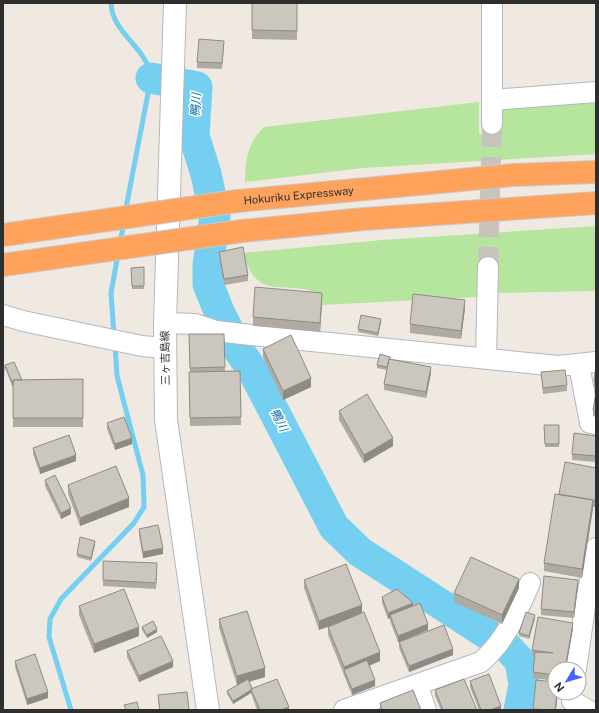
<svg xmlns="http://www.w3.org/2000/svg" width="599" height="713" font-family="'Public Sans','Noto Sans JP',sans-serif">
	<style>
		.green { fill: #b6e59e }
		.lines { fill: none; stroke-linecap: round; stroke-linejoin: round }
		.stream { stroke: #75cff0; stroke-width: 5 }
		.river { stroke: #75cff0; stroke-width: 31 }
		.minor-tunnel { stroke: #c8c4bd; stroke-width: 20; stroke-dasharray: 20 10; stroke-linecap: butt }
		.minor-casing { stroke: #b4b7c1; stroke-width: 22 }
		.secondary-casing { stroke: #b4b7c1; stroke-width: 24 }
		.motorway-casing { stroke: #c9c9c9; stroke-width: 24 }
		.minor { stroke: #fff; stroke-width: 20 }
		.secondary { stroke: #fff; stroke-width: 22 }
		.motorway { stroke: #ffa35c; stroke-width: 22 }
		.motorway-bridge-casing { stroke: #c9c9c9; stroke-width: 24; stroke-linecap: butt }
		.motorway-bridge { stroke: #ffa35c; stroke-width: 22 }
		.wall { fill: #afaba4 }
		.shaded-wall { fill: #8e8b86 }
		.building { fill: #cbc7bf; stroke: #8e8b86 }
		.labels { text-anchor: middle; stroke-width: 3; stroke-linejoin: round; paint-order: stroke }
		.street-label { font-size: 11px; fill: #2e2e2e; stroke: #fff }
		.water-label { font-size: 12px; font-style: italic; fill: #0d6fa3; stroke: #fff }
	</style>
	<rect width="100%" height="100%" fill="#efe9e1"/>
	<!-- green -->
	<path class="green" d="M596,100V154L363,168L245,182C245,160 248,142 264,127L479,102V134L497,135L500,102Z
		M596,226V291L498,293L495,271L478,297L321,305L309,290C271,283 259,297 242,253L382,240Z"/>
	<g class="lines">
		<!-- stream -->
		<path class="stream" d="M111,3C112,34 147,46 151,78L125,213
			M120,242L124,223
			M114,335L111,293L118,254
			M71,710L49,637L50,619L61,599L134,523L144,507L143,475L117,376L115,345"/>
		<!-- river -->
		<path class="river" d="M151,78L197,87L194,136L206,174L215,216L208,265V284L220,314L240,352L253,371L334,527L360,552L507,647L520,661L524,685L519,710"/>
		<!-- minor-tunnel -->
		<path class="minor-tunnel" d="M488,267L492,124"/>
		<!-- minor casing -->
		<g class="minor-casing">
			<path id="minor" d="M492,100L596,92
				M492,124V3
				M3,315L23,321L142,346L165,348
				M165,323L195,324L216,331L251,335L558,366L596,362
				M486,359L488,267
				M579,365L590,423L596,424
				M576,669L585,607L596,548
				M417,684L426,710
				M572,701L588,710
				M344,710L481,662C507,639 516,614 530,583"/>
		</g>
		<!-- secondary casing -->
		<g class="secondary-casing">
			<path id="secondary" d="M175,3L165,323L166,420L208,710"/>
		</g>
		<!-- motorway casing -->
		<g class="motorway-casing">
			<g id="motorway">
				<path id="s1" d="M238,201L514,175L596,172"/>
				<path d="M242,231L364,219L596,203"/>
			</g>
		</g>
		<!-- minor -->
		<use href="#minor" class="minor"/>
		<!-- secondary -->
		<use href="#secondary" class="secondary"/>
		<!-- motorway -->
		<use href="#motorway" class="motorway"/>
		<!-- motorway-bridge casing -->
		<g class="motorway-bridge-casing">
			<path id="motorway-bridge" d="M3,235L238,201
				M3,265L242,231"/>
		</g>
		<!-- motorway-bridge -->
		<use href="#motorway-bridge" class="motorway-bridge"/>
	</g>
	<!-- wall -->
	<path class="wall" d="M252,3H297V40L252,39Z
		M224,47L222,69L197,68V62Z
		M219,252L248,275V281L224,285L219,258Z
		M144,267V289H132L131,268Z
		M322,302L320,332L253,326V317Z
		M465,308L461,339L410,333V324Z
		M381,322L378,336L358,332V329Z
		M189,334H224L225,371H240L241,425L190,426L189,381L190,372Z
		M263,349L311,387L283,400L263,357Z
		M390,359L431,373L426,398L384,390V384L387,370L377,368V365Z
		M5,365L22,380L83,379V427H13V388L5,368Z
		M596,366V387H594V381Z
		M541,372L567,385V391L543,394Z
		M596,392V417L593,416V410Z
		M339,411L393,446L364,463L339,420Z
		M107,423L132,444L115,450L107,429Z
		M544,425H559V447H545Z
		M596,436V462L572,460V454Z
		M33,448L76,461L40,474L33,454Z
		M596,468L595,507H593L582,578L544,571V563Z
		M45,480L71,514L61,519L45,486Z
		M68,485L129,507L80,526L68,494Z
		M139,529L163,554L143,558L139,535Z
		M95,544L91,561L77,557V554Z
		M157,569L156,589L103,586V580Z
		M304,580L362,613L380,661L369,666L375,686L352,695L328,635V627L335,624L319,630L304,588Z
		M578,586L574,618L541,615V609Z
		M519,588L502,624L454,602V593Z
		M382,597L413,606L428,630L400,642L453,655L409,672L399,648V642H398L390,621V618L388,619L382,603Z
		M79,606L139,636L94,653L79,615Z
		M535,618L529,639L519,636V633Z
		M219,619L265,677L249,682L252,688L289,710H257L251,693L233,704L227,694V691L237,685L219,628Z
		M142,627L157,632L147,638L142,630Z
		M573,629L555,669V681L533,678V672L535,656H532V650Z
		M127,651L173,667L139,682L127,657Z
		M15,661L48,698L27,705L15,667Z
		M470,681L501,710H479L470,687Z
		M435,690L477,710H441L435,696Z
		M158,695L189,710H159Z
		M380,703L421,710H380Z"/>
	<!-- shaded-wall -->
	<path class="shaded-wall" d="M322,293V302L320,332V323Z
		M465,300V308L461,339V331Z
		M381,319V322L378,336V333Z
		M431,367V373L426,398V392Z
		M311,378V387L283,400V391Z
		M132,438V444L115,450V444Z
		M393,438V446L364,463V455Z
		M76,455V461L40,474V468Z
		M596,494V500L595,507V501Z
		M129,498V507L80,526V518Z
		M593,500V509L582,578V569Z
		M71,508V514L61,519V513Z
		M95,541V544L91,561V558Z
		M163,548V554L143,558V552Z
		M519,579V588L502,624V615Z
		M578,580V586L574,618V612Z
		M413,603V609L390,615V618L388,619V613Z
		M362,605V614L319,630V621Z
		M535,615V618L529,639V636Z
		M573,623V629L566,669H565Z
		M428,624V630L398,642V636Z
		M139,627V636L94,653V644Z
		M157,629V632L147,638V635Z
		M453,649V655L409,672V666Z
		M380,652V661L346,675L344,670V667Z
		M173,661V667L139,682V676Z
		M265,668V677L237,685V676Z
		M375,680V686L352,695V689Z
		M251,690V693L233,704V701Z
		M48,692V698L27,705V699Z
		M557,693H558L556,710H555Z
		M501,706V710H490Z
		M289,707V710H281Z"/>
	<!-- building -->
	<path class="building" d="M252,3H297V31L252,30Z
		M199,39L224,41L222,63L197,62Z
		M243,247L248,275L224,279L219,252Z
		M144,267V286H132L131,268Z
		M255,287L322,293L320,323L253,317Z
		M413,294L465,300L461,331L410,324Z
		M361,315L381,319L378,333L358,329Z
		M189,334H224L225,367L190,368Z
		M291,335L311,378L283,391L263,349Z
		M380,354L390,357V359H389L387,367L377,365Z
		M389,359L431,367L426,392L384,384Z
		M14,362L22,380H13V385L5,365Z
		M3,366H4L3,394Z
		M596,366V381H594Z
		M565,370L567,385L543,388L541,372Z
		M240,371L241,417L190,418L189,372Z
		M83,379V418H13V380Z
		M596,392V411L593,410Z
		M367,394L393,438L364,455L339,411Z
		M124,417L132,438L115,444L107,423Z
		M544,425H559V444H545Z
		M574,433L596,436V456L572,454Z
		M69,435L76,455L40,468L33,448Z
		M565,462L596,468V494L595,501H593V500L559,494Z
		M116,466L129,498L80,518L68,485Z
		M55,475L71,508L61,513L45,480Z
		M555,494L593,500L582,569L544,563Z
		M158,525L163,548L143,552L139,529Z
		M80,537L95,541L91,558L77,554Z
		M471,557L519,579L502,615L454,593Z
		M103,561L157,563L156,583L103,580Z
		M346,564L362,605L319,621L304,580Z
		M544,576L578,580L574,612L541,609Z
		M124,589L139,627L94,644L79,606Z
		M397,589L413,603L388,613L382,597Z
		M420,603L428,624L398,636L390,615Z
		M247,611L265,668L237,676L219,619Z
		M364,612L380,652L344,667L328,627Z
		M526,612L535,615L529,636L519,633Z
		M538,617L573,623L565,669H555V675L533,672L535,652L553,653L532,650Z
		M153,621L157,629L147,635L142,627Z
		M444,625L453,649L409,666L399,642Z
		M161,636L173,661L139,676L127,651Z
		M35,654L48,692L27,699L15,661Z
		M367,660L375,680L352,689L344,670Z
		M489,674L501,706L490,710H481L470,681Z
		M248,679L252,688L251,689V690L233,701L227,691Z
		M277,679L289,707L281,710H260L251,689Z
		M464,679L477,710H443L435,690Z
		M536,680L555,682V693H557L555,710L533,709Z
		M413,690L421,710H382L380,703Z
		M187,692L189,710H160L158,695Z
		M137,702L139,710H126L124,705Z"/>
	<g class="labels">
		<!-- street labels -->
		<g class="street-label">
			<text dy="4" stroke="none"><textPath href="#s1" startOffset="61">Hokuriku Expressway</textPath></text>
			<text transform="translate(165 358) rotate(-91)" y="4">三ヶ吉島線</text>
		</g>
		<!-- water labels -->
		<g class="water-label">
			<text transform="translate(196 105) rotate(-87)" y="4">鴨川</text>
			<text transform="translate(279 420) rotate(63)" y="4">鴨川</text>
		</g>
	</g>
	<!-- border -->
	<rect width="599" height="713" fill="none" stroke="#2e2e2e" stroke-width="8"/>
	<!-- north arrow -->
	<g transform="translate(567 681) rotate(232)"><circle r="19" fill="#ffffff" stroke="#ababab"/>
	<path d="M0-3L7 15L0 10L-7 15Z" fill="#4264fb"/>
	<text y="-6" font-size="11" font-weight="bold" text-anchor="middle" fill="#2e2e2e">N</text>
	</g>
</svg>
